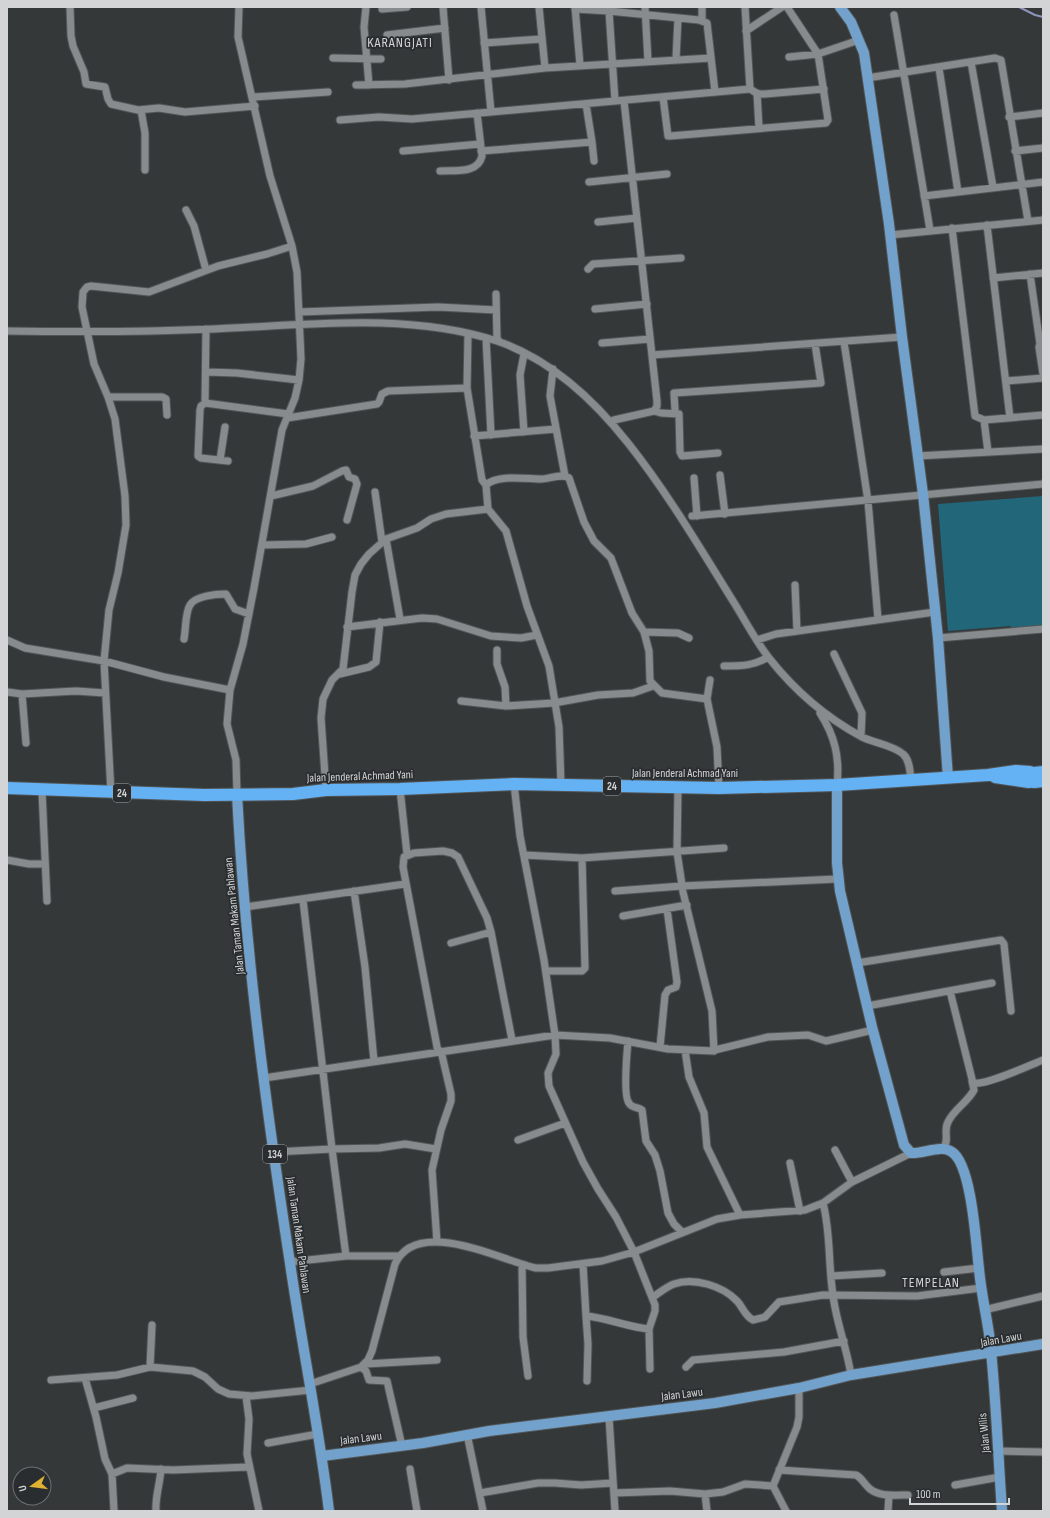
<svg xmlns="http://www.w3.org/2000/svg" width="1050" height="1518" font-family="'Sofia Sans Condensed',sans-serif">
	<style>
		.green { fill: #22667a }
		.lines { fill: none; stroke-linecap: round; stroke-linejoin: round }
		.stream { stroke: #8d96ba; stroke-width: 2 }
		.minor-casing { stroke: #525556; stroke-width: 9 }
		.major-casing { stroke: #525556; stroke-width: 12 }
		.highway-casing { stroke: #525556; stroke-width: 14 }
		.minor { stroke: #878b8d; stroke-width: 7 }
		.major { stroke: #72a2cb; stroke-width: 10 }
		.highway { stroke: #64b1f4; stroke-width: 12 }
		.labels { text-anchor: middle; stroke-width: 3.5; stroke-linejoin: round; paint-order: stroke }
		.shield { fill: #2a2d2f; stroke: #a0a2a3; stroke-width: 1 }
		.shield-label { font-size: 11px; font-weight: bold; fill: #d2d4d5 }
		.street-label { font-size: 12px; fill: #d2d4d5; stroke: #2a2d2f }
		.quarter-label { font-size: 14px; letter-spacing: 1px; fill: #d2d4d5; stroke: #2a2d2f }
	</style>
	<rect width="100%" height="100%" fill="#343839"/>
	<!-- green -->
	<path class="green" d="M1043,496V631L1012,633L1011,626L948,631L938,504Z"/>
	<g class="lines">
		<!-- stream -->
		<path class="stream" d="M1019,7L1035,15L1043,17"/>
		<!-- minor casing -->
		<g class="minor-casing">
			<path id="minor" d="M70,7L71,36L73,46L84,72L86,84L105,87L108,99L111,104L138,110L159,108L185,112L255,106
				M366,7L364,27L369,85
				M443,7L449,80
				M481,7L491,112L750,89L745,7
				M539,7L545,68
				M575,7L580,65
				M645,7L648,61
				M382,9L407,7
				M575,9L609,11L615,101
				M609,11L699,20L707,23L715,92
				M894,15L930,230
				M702,21V7
				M746,31L782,7
				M387,35L445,28
				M484,43L542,39
				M789,57L818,54L859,40
				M333,58L381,59
				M676,59L678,18
				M971,62L993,187
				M939,68L958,192
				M867,78L995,58L1001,60L1028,221
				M356,85L405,84L545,68L711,58
				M750,89L758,94H765L824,89
				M757,93L759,128
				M253,97L328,92
				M663,97L668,136H670L826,123L828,120L818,54L787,7
				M141,110L145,133V170
				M1009,117L1043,113
				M340,120L379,117L412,119L491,112
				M592,142L594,161
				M403,151L480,144
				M481,151L592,142L586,104
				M1015,151L1043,148
				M440,171C455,170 478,174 482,156L477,113
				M589,182L667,174
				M924,196L1043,182
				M186,210L194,226L206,270
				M598,222L637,218
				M987,225L1010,418
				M952,228L975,416L984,420L1043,415
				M890,235L1043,220
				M588,269L593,264L681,258
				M1030,274L1040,344
				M993,278L1043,273
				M496,294L497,339L500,342
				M595,309L647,304
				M299,312L438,307L496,310
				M7,331C76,332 145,332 214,329C307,325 407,312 497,341C550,359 594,400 628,443C667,492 700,548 733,601C745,620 755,640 769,658C795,691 825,717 862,737C874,743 893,745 903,754C910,760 910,772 911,780
				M468,334L467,388L482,480L486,485
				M486,338L491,435
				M844,342L868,501L878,619
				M602,343L650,339
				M1043,343L1040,344L1039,347L1043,374
				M524,354L520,375L524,432
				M652,355L902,337
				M553,369L550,396L565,476
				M206,372L237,373L299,380
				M1006,381L1043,378
				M108,397H162L166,399L167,415
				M205,403L206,329
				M675,410L674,393L821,383L815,344
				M654,411L661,413L679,414L680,452L682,456L718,453
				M287,418L377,404L379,402L382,394L388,391L467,388
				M984,420L988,452
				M611,423L614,420L654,411L657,406V401L624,101
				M474,436L556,429
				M917,456L1043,449
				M220,460L225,427
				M228,461L201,458L198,456L200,410L201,406L205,403L288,414
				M720,475L725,514
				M694,478L697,516
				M375,492L382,542
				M271,496L313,486L342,471L346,470L349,477L355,479L357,484L347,520
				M692,516L1043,484
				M386,539L400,619
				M262,545L306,544L332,537
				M795,585L797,631
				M347,627L422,618L437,619L491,636L521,638L537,635
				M644,632L678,633L689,638
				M938,638L1043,629
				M184,639C186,629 185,613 190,605C195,596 216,594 226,594L235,609L249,614
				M7,640L25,648L104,661L164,677L230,690
				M757,640L776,634L935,612
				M497,650V664L505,687L506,706
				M834,654L862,713L861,736
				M724,666C741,666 754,666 768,657
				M340,674L369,667L376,662L380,622
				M7,692L22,694L76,691L105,693
				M22,694L26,743
				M707,699L710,680
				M461,701L506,706L554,703L598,695L633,693L653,686
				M820,713C835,736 840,758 837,785
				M514,784L520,836L544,960L555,1035L556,1054L548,1073L549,1086L583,1162L598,1189L616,1217L634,1252L655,1305V1311L649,1329C627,1327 608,1318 586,1316L583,1264
				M561,785L559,727L549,666L527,606L506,531L488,509L486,485C497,474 527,479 542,479C549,479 563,473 569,478L584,522L594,541L611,558L632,613L644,632L649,651L650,681L662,693L707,699L717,747L719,788
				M400,789L407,854
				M326,790L321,718L323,699L332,680L343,669L352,592L355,575L361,564L369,554L386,539L417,528L431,519L446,514L488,509
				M42,791L47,901
				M111,793L104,661L109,610L118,573L126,525L125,496L115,419L108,397L94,364L82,307L83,292L87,287L91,286L149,292L218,266L267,254L292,246
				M237,794L236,760L227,724L230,690L243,644L254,588L282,430L295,398L299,380L301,359L297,272L292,246L270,176L238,37L239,7
				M524,855L582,858L724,848
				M7,860L29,864H45
				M354,891L365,967L374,1061
				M615,891L682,886L837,879
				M303,900L332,1149L379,1148L405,1144L436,1149
				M245,907L405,884
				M623,916L687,905
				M451,943L491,932
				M857,963L1001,940L1004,944L1011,1011
				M546,971H582L585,968L582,858
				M950,991L973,1083C985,1086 1030,1065 1043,1060
				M867,1006L992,983
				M628,1041C627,1052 623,1096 629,1103C631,1108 638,1107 642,1110L646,1141L655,1155L660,1171L668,1213L674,1224L682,1232
				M660,1047L665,995L668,990L676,987L677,982L667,909
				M685,1050L689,1077L704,1113L707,1147L740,1215
				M715,1050L768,1037L808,1035L826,1041L873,1030
				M438,1052L403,867L404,857L414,853L443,851L452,853L458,857L487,918L491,932L512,1040
				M264,1078L555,1035L610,1038L668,1049L714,1051L712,1011L683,892L677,852L678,788
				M518,1140L565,1123
				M943,1149C950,1140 943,1131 948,1122C954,1109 967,1103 974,1090L972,1081
				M835,1150L852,1182
				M274,1152L332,1149L346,1256
				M790,1163L800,1211
				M823,1203C831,1234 828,1264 833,1295C836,1322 847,1348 851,1375
				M437,1242L432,1170L441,1130L451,1101V1094L441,1051
				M289,1262L346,1256H398
				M522,1265L523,1337L528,1376
				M944,1272L979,1268
				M831,1276L882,1273
				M653,1297C659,1293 666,1287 674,1284C694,1277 723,1286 737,1301C743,1307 744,1315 753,1320L765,1317L779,1302L823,1295L917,1296L981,1288
				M984,1310L1043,1296
				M586,1316L588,1344L587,1381
				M649,1329L650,1369
				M365,1364L437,1360
				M150,1367L152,1325
				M361,1367L366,1371L369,1380L387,1381L402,1446
				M686,1367L693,1360L784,1352L844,1341
				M85,1378L96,1417L105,1459L112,1474L114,1511
				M51,1380L117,1375L150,1367L193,1371L205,1377L218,1389L229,1394L252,1396L311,1390
				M310,1384L361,1367L368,1360L372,1351L395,1264C417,1216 500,1260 536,1268H548L602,1261L634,1252L717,1219L740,1215L805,1210L823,1203L852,1182L911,1153
				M246,1396L249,1419L247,1454L259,1511
				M94,1408L133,1398
				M609,1417L615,1511
				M467,1434L483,1511
				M268,1443L318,1434
				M998,1451L1043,1452
				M410,1469L417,1511
				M779,1470L856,1475C862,1478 864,1484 870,1489C880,1497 896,1495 908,1495
				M112,1474L127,1468L173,1470L248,1467
				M955,1485L1000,1477
				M480,1493L538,1483H555L581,1485L613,1483
				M614,1493L670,1491L705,1494L723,1492L745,1484L773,1486
				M705,1494L707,1511
				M156,1511C155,1497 160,1484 161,1469
				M786,1511L773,1486L797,1427L799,1417V1388
				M888,1511L889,1495"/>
		</g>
		<!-- major casing -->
		<g class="major-casing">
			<path id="major" d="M840,7L851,22L864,53L889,224L902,337L923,494L938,638L948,778
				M837,785V863L840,891L872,1027L904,1145L911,1153C923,1154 941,1144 952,1152C972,1165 976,1245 979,1269C981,1293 987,1317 990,1341C996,1397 998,1454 1002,1511
				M237,794C245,951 266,1108 290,1263C302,1346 319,1428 329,1511
				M322,1456L423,1443L489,1431L715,1403L799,1388L851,1375L1043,1344"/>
		</g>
		<!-- highway casing -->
		<g class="highway-casing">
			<path id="highway" d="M1034,773L1043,772
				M995,777L1029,782
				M1034,782L1043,781
				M7,788L204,795L293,794L326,790L400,789L514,784L719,788L837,785L988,775L1016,771L1030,772"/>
		</g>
		<!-- minor -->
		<use href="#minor" class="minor"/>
		<!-- major -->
		<use href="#major" class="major"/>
		<!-- highway -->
		<use href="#highway" class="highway"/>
	</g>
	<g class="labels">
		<!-- shield labels -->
		<g class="shield">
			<rect x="603" y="777" width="18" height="18" rx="3"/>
			<rect x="113" y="784" width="18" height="18" rx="3"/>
			<rect x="263" y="1145" width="24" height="18" rx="3"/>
		</g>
		<g class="shield-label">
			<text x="612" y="790">24</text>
			<text x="122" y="797">24</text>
			<text x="275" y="1158">134</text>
		</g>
		<!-- street labels -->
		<g class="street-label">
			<text x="685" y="777">Jalan Jenderal Achmad Yani</text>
			<text transform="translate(360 776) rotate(-2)" y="4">Jalan Jenderal Achmad Yani</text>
			<text transform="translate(234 916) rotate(-96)" y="4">Jalan Taman Makam Pahlawan</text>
			<text transform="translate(299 1235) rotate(82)" y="4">Jalan Taman Makam Pahlawan</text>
			<text transform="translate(1001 1339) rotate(-10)" y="4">Jalan Lawu</text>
			<text transform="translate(682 1394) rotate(-7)" y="4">Jalan Lawu</text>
			<text transform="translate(984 1433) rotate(-95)" y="4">Jalan Wilis</text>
			<text transform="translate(361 1438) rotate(-7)" y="4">Jalan Lawu</text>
		</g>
		<!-- quarter labels -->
		<g class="quarter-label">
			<text x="400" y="47">KARANGJATI</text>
			<text x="931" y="1287">TEMPELAN</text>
		</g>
	</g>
	<!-- border -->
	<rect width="1050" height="1518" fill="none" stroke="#d2d4d5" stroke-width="16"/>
	<!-- north arrow -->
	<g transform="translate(32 1486) rotate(256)"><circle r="19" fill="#2a2d2f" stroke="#6d7071"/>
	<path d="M0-3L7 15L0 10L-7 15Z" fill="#deb133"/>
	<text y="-6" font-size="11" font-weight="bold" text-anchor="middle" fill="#d2d4d5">U</text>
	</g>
	<!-- scale -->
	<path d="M910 1498v6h99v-6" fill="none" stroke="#d2d4d5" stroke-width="2"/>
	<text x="916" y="1498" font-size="12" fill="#d2d4d5" stroke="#2a2d2f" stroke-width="3" paint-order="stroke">100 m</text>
</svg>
